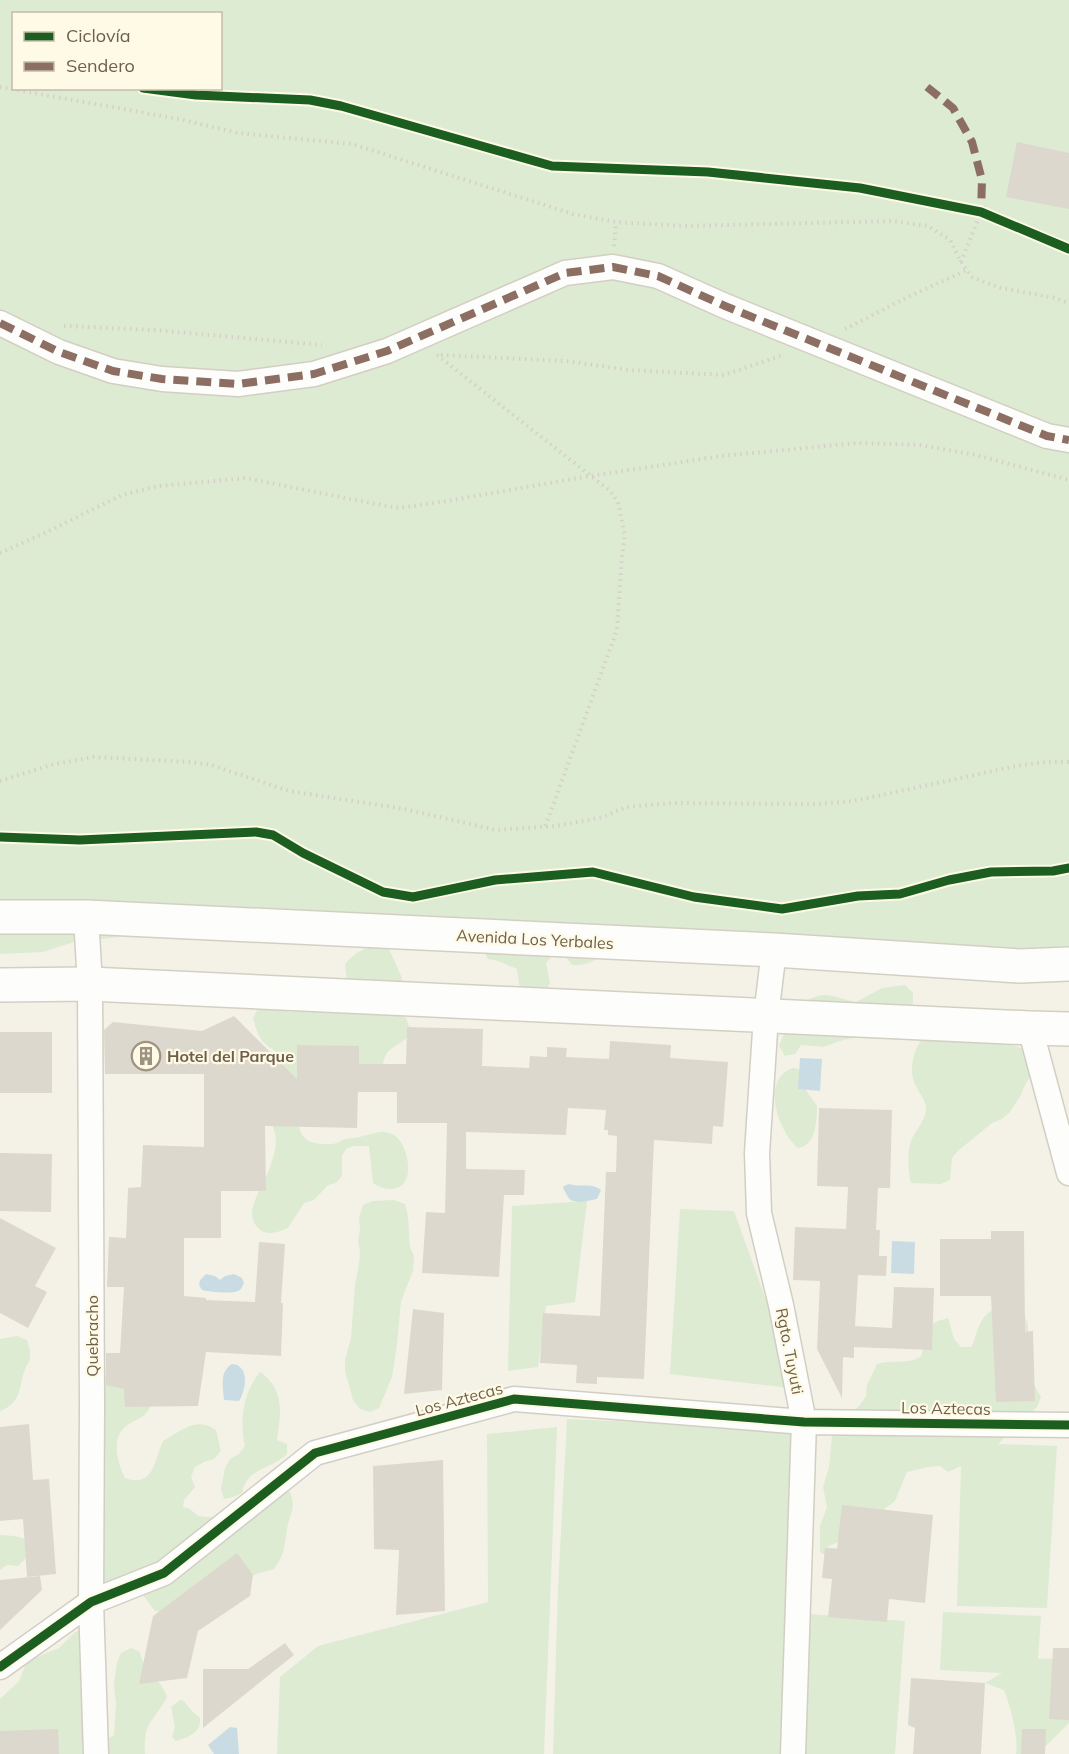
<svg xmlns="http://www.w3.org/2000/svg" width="1069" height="1754" font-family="Mulish,sans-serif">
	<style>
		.green { fill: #dcebd2; fill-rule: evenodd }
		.water { fill: #c9dce4 }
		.building { fill: #ddd8cd }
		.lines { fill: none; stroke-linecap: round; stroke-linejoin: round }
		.street-casing { stroke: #d3cec3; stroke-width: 27 }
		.secondary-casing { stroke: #d4cfc3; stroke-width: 36 }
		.path { stroke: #d6d0c9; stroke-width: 4; stroke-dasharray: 1.5 4.5; stroke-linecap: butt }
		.street { stroke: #fdfdfb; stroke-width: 24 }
		.secondary { stroke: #fdfdfb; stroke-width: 33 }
		.quiet { stroke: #8d6e63; stroke-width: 8; stroke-dasharray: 15 8; stroke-linecap: butt }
		.cycleway-casing { stroke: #fefae6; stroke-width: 13 }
		.cycleway { stroke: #1b5e20; stroke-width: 9 }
		.labels { text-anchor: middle; stroke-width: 4.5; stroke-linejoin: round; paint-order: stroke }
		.street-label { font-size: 16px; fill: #6f5f4a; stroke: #fefae6 }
		.poi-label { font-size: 16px; font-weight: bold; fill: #6f5f4a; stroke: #fefae6; text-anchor: start }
	</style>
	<rect width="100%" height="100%" fill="#f4f2e7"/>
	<!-- green -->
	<path class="green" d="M0,0H1069V964L602,955C592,962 585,966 572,965L565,956L553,955L546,963L550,983L544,993L520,990L517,969L498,961L488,959L483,950L142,928L125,936L103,939H83L43,952L0,954ZM14,14H220V88H14Z
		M379,946L389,949L402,978L392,1012L406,1018L409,1027L408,1037C396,1048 385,1047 383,1065L298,1117C299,1140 309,1145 332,1144C336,1144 340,1141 345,1139C351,1138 357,1138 363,1136C374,1134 382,1128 394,1135C408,1143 419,1189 390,1189C384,1189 379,1187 373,1183L369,1146H353L346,1149L342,1156V1176L336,1183L328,1185L314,1200L304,1203L288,1228C278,1232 267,1237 258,1228C244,1214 258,1195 264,1181C269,1172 276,1151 276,1141C276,1131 269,1120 269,1109C270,1089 281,1069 274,1050C260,1043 257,1033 253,1018L258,1009L270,1007L291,1012L302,1011L338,1000L347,985L345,964C355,953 363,947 379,946Z
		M905,985L913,993V1003L864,1036L843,1040L823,1047L801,1045L795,1054L785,1056L779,1046L784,1034L806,1030L807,1010L806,1001C827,989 834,998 856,1002L882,988Z
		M926,1034L1007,1044L1025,1049L1035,1068L1025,1085L1021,1095L1010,1112L1002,1119L992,1123L959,1150L952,1158L950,1180L941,1184L911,1183C908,1171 907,1153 911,1141C915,1131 924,1122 926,1111C927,1101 920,1095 916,1086C907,1070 914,1047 926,1034Z
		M793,1068L799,1069L805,1089L817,1106C817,1120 816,1146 798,1148C778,1132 760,1078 793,1068Z
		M394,1200L405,1204L408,1216L410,1247L414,1256L413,1271L401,1301L397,1345L392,1377L379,1408L370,1412L360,1409L353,1400L345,1371V1360L351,1338L355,1285L359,1264L360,1252L358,1240L360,1230L359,1218L363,1205L373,1201Z
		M587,1201L575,1302L546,1306L538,1367L508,1371L512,1206Z
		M680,1209L734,1211L798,1389L670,1374Z
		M1021,1305L1028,1325V1348L1031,1380L1041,1397L1037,1407L998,1444L1057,1446L1047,1608L957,1606L961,1466L948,1472L940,1466L928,1467L907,1472L895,1501L879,1513L860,1534L826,1547L848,1550L829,1558L820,1552V1526L827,1507L823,1487L829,1467L832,1435L837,1425L860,1405L866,1396L867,1385L877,1364C894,1359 904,1365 921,1357L928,1327L938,1321L948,1318L954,1339L961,1347H971C975,1341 975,1336 978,1329C985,1307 1002,1306 1021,1305Z
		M17,1336L27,1340L30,1350V1360C16,1380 27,1401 0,1411V1339Z
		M260,1372C285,1389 281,1414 277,1440L287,1444V1454C271,1470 247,1467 242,1493L233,1497L224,1499L221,1489L225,1468L230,1459L239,1454L245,1446C239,1420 243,1393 260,1372Z
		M110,1376L152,1403C145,1421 136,1417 124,1428C111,1439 118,1465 125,1478C154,1488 154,1461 163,1441C182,1431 195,1416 216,1430L221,1451L214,1459L204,1462L195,1467L191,1477L195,1487L184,1500L183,1507L190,1509L198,1516L220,1518L288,1489C298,1506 290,1512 287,1529C284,1547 285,1554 274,1569L253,1575L238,1574L166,1612L155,1611L142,1594L108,1583L97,1582L100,1378Z
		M567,1419L704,1425L804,1426L789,1754H553L558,1588Z
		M557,1427L544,1754H277L280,1677L318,1646L488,1602L487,1434Z
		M0,1535L15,1536L25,1539L32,1552L18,1566L7,1565L0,1570Z
		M943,1612L1041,1616L1038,1659L1069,1658V1723L1043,1749L1041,1754H1016C1019,1738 1010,1705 1004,1690L985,1683L1002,1673L940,1670Z
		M809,1614L905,1621L895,1754H799Z
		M86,1629L105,1740L114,1735L116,1704L114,1684L117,1663L121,1653L131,1648L140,1652C145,1676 160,1676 167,1697C154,1722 143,1721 145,1754H46L0,1737V1699L19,1681L27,1661L59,1648L75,1632Z
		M180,1700L184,1701L190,1709L200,1718C201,1733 189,1737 176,1741L172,1737L175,1727L171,1707Z"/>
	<!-- water -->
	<path class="water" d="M800,1058L822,1059L820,1091L798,1089Z
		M569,1184C580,1188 591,1182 601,1190L597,1199C589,1200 573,1206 568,1197C566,1194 565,1191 563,1188L564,1186Z
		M892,1241L915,1242L914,1274L891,1273Z
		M206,1274L215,1276L220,1280L225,1276L234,1274L242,1278L244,1283C242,1287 242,1289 238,1291C231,1294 210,1292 202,1290L199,1285L200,1280Z
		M232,1364C250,1365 246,1390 239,1401L224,1400C223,1387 219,1372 232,1364Z
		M230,1727L237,1728L239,1754H214L208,1745Z"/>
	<!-- building -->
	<path class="building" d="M1017,142L1069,153V209L1006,197Z
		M234,1016L297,1079V1045L359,1046V1064H406L407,1027L483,1029L482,1066L529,1068L530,1056L547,1057V1047L567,1048L566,1057L609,1059L610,1041L671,1045L670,1058L728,1062L723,1127L713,1126L712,1144L654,1140L644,1379L597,1377V1384L576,1383L577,1365L540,1363L543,1313L600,1316L606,1172H616L617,1136L608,1135V1130H604L606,1110L568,1108L566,1135L466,1132V1169L525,1170L524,1195H504L499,1277L422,1273L426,1212L445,1213L447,1123H397V1092H358L357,1128L265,1126L266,1191H221V1238H184V1296L206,1298V1300L255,1302L259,1242L285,1244L281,1303H283L281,1356L206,1352L198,1406L125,1407L124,1389L106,1385V1353H120L124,1287H107L109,1237L126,1238L128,1188L141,1187L143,1145L204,1147V1074H105L104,1030L113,1022L202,1031Z
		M0,1032H52V1093H0Z
		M819,1108L892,1110L890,1188H878L876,1230H880L879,1256H887L886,1276L858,1275L855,1326L892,1328L894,1287L934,1288L932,1350L854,1347V1358L843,1357L842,1398L817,1349L820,1281L793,1280L795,1227L846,1229L848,1187L817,1186Z
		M0,1153L52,1154L51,1212L0,1211Z
		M0,1218L56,1248L35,1286L47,1292L28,1328L0,1313Z
		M991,1231H1024L1025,1332L1033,1331L1035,1401L996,1402L991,1296H940V1239H991Z
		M413,1309L444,1313L442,1390L404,1394Z
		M29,1424L33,1480L49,1479L56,1574L27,1577L23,1519L0,1521V1427Z
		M443,1460L445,1611L396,1615L399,1550L374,1549L373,1466Z
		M842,1505L933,1515L925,1603L889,1599L887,1622L828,1617L832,1579L822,1578L825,1548L837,1549Z
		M237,1553L253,1575L250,1596L198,1631L187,1678L139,1684L153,1616Z
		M40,1576L42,1590L0,1630V1580Z
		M285,1643L294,1655L203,1728V1669H248Z
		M1053,1648H1069V1720L1049,1719Z
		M911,1678L985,1683L981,1754H913L915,1728L908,1725Z
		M58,1729L59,1754H0V1731Z
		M1022,1729H1046L1045,1754H1021Z"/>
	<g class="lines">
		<!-- street casing -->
		<g class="street-casing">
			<path id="street" d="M0,323L59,352L113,371L162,379L238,384L314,374L387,351L565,273L613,267L658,276L725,306L1047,436L1069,440
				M86,917L90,984L92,1405L91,1602L96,1754
				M774,950L766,1016L757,1153L759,1213L781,1305L804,1422L793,1754
				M1030,1028L1069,1173
				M0,1667L91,1602L164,1573L315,1453L514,1399L804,1422L1069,1425"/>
		</g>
		<!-- secondary casing -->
		<g class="secondary-casing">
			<path id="secondary" d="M0,917H86L774,950L1020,966L1069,964
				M0,985L90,984L1030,1028L1069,1029"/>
		</g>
		<!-- path -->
		<path class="path" d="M0,87L179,119L238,133L352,144L573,214L616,222L685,226L893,221L928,226L950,240L961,262L972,277L1001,288L1055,298L1069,303
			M614,246L616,222
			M961,262L981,212
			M64,326L154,330L322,345
			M845,329L906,298L967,270
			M437,355L610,491L618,502L625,535L622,555L617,630L545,827
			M441,355L566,361L628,370L724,375L783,355
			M0,553L47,532L122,495L159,486L246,478L355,500L399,508L447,501L590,476L721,456L858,443L920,445L976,455L1069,480
			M0,781L51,765L93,757L190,762L211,765L289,791L404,809L496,830L556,826L603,817L626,807L673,803L817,804L854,801L1016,766L1046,762H1069"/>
		<!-- street -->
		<use href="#street" class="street"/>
		<!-- secondary -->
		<use href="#secondary" class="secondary"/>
		<!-- quiet -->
		<path class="quiet" d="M927,87L953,108L972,142L982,180L981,212
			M0,323L59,352L113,371L162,379L238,384L314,374L387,351L565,273L613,267L658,276L725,306L1047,436L1069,440"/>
		<!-- cycleway casing -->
		<g class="cycleway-casing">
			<path id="cycleway" d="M143,88L196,95L310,100L341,106L552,166L708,172L860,188L981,212L1069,249
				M0,837L80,840L256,832L273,835L303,853L383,892L413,897L495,880L593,872L694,897L782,909L858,896L900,894L949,880L991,872L1053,871L1069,868
				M0,1667L91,1602L164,1573L315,1453L514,1399L804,1422L1069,1425"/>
		</g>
		<!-- cycleway -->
		<use href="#cycleway" class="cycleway"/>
	</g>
	<!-- icons -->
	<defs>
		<g id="building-ring" transform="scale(1.5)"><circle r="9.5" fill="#fefae6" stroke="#9e9281" stroke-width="1.5"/><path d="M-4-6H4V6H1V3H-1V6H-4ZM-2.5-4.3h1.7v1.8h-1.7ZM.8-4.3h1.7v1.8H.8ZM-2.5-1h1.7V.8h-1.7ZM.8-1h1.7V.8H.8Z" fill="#9e9281"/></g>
	</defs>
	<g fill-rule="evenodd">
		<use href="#building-ring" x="146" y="1056"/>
	</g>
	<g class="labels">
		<!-- street labels -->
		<g class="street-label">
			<text transform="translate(535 939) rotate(3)" y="6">Avenida Los Yerbales</text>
			<text transform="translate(92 1336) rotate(-90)" y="6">Quebracho</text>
			<text transform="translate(790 1351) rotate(79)" y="6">Rgto. Tuyuti</text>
			<text transform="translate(459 1399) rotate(-15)" y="6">Los Aztecas</text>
			<text transform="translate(946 1408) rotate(1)" y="6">Los Aztecas</text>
		</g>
		<!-- poi labels -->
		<g class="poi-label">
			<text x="167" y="1062">Hotel del Parque</text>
		</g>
	</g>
	<!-- legend -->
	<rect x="12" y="12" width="210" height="78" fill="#fefae6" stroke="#c5bca8" stroke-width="1.5"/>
	<rect x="24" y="32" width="30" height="9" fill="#1b5e20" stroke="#c5bca8" stroke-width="1.5"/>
	<text x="66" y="42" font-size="18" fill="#6f5f4a">Ciclovía</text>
	<rect x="24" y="62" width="30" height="9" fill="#8d6e63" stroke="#c5bca8" stroke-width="1.5"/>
	<text x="66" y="72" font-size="18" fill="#6f5f4a">Sendero</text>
</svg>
